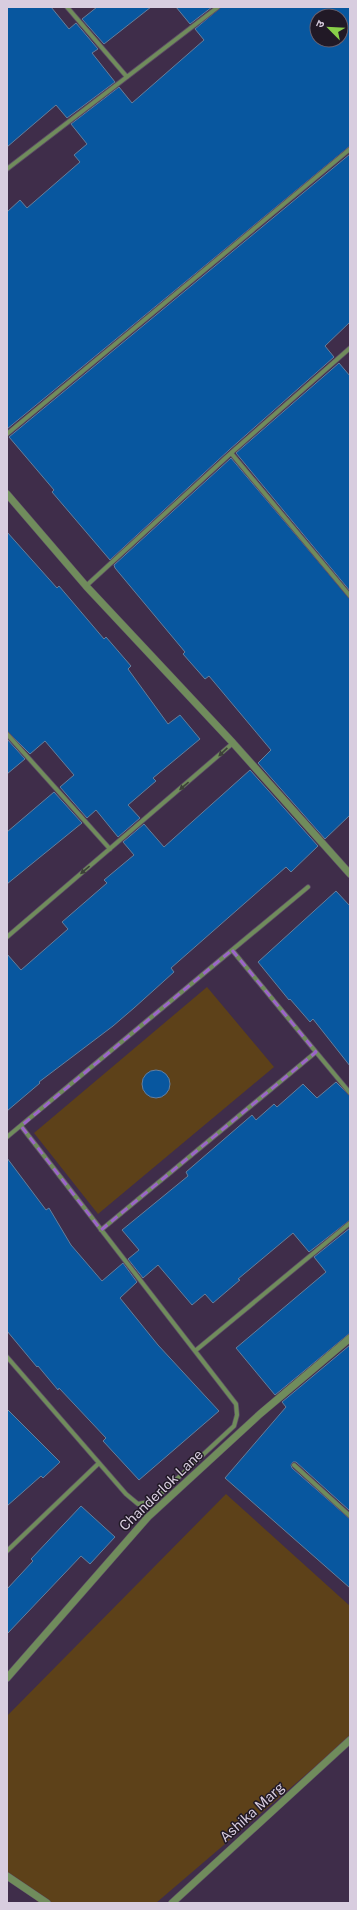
<svg xmlns="http://www.w3.org/2000/svg" width="357" height="1910" font-family="'Public Sans','Noto Sans Devanagari',sans-serif">
	<style>
		.green { fill: #5d4119 }
		.building { fill: #08579f; stroke: #657e9c; fill-rule: evenodd }
		.lines { fill: none; stroke-linecap: round; stroke-linejoin: round }
		.minor-casing { stroke: #5b4a65; stroke-width: 5.5 }
		.tertiary-casing { stroke: #5b4a65; stroke-width: 8 }
		.minor { stroke: #708c5c; stroke-width: 4 }
		.tertiary { stroke: #708c5c; stroke-width: 7 }
		.oneway { fill: #3d4139 }
		.marked { fill: none; stroke: #9c64ca; stroke-width: 3; stroke-dasharray: 8 5; stroke-linejoin: round }
		.labels { text-anchor: middle; stroke-width: 3; stroke-linejoin: round; paint-order: stroke }
		.street-label { font-size: 14px; fill: #d8cddf; stroke: #211926 }
	</style>
	<rect width="100%" height="100%" fill="#3f2d4a"/>
	<!-- green -->
	<path class="green" d="M207,987L274,1067L98,1214L34,1133Z
		M226,1494L350,1606V1737L156,1903H39L7,1872V1716Z"/>
	<!-- building -->
	<path class="building" d="M7,7H51L69,29L76,23L98,49L92,53L115,82L67,118L56,105L7,147Z
		M97,7H151L104,44L82,19Z
		M176,7H212L190,24Z
		M221,7H350V146L7,429V212L20,200L27,208L80,162L74,155L87,144L71,124L119,87L132,103L204,40L195,29ZM317,16H341V40H317Z
		M350,154V322L325,346L334,357L229,450L110,560L52,492L54,490L9,437Z
		M339,363L350,376V591L236,453Z
		M231,458L350,599V815L325,839L258,763L271,750L209,676L205,679L183,654L185,652L115,568L114,565Z
		M7,532L57,588L59,586L104,639L106,637L131,666L128,669L168,724L180,715L200,739L153,778L156,781L128,805L140,818L118,837L96,810L87,818L60,787L74,775L45,741L30,754L7,731Z
		M7,739L25,759L7,774Z
		M250,770L318,846L291,872L286,867L171,968L174,972L134,1008L113,1026L39,1082L40,1083L7,1111V954L21,970L68,929L62,922L107,883L104,880L134,855L123,842L144,824L164,847Z
		M54,792L82,823L7,884V832Z
		M336,891L350,906V1066L313,1019L310,1022L290,999L289,1000L258,962Z
		M142 1084a14 14 0 1 1 28 0a14 14 0 1 1-28 0Z
		M336,1082L350,1096V1220L309,1252L293,1233L238,1279L240,1280L213,1303L205,1294L192,1305L158,1265L143,1278L128,1259L139,1250L122,1230L188,1176L186,1172L252,1115L256,1120L274,1104L277,1107L303,1084L317,1098Z
		M7,1158L46,1210L49,1208L71,1245L102,1281L123,1263L137,1282L120,1298L158,1345L219,1411L139,1480L103,1441L106,1438L59,1388L58,1390L38,1366L37,1367L7,1331Z
		M350,1228V1333L275,1395L236,1348L326,1272L314,1257Z
		M350,1345V1511L296,1462H293L291,1465L292,1468L350,1519V1588L225,1478L286,1407L282,1402Z
		M7,1409L60,1462L43,1478L41,1476L7,1506Z
		M81,1506L115,1537L90,1564L81,1556L7,1634V1589L33,1561L31,1559Z"/>
	<g class="lines">
		<!-- minor casing -->
		<g class="minor-casing">
			<path id="minor" d="M67,7L127,77
				M7,169L218,7
				M7,434L350,149
				M231,453L350,596
				M86,586L231,453L350,348
				M7,734L110,849
				M7,937L233,743
				M316,1052L350,1093
				M7,1137L308,887
				M101,1230L316,1052L232,950
				M195,1351L350,1223
				M7,1357L126,1494L138,1504L153,1501L234,1426L237,1415L236,1404L21,1126
				M294,1465L350,1516
				M7,1551L99,1463"/>
		</g>
		<!-- tertiary casing -->
		<g class="tertiary-casing">
			<path id="tertiary" d="M7,494L86,586L233,743L350,874
				M7,1678L148,1517L260,1414L350,1338
				M7,1876L47,1903
				M172,1903L350,1740"/>
		</g>
		<!-- minor -->
		<use href="#minor" class="minor"/>
		<!-- tertiary -->
		<use href="#tertiary" class="tertiary"/>
	</g>
	<!-- one-way arrows -->
	<defs><path id="oneway-solid" d="M-6-.8H1V-3.2L6.5 0L1 3.2V.8H-6Z"/></defs>
	<g class="oneway">
		<use href="#oneway-solid" transform="translate(223 752) rotate(137)"/>
		<use href="#oneway-solid" transform="translate(184 786) rotate(140)"/>
		<use href="#oneway-solid" transform="translate(85 870) rotate(140)"/>
	</g>
	<!-- marked area -->
	<path class="marked" d="M232,950L316,1052L101,1230L21,1126Z"/>
	<g class="labels">
		<!-- street labels -->
		<g class="street-label">
			<text transform="translate(161 1490) rotate(-44)" y="5">Chanderlok Lane</text>
			<text transform="translate(252 1812) rotate(-42)" y="5">Ashika Marg</text>
		</g>
	</g>
	<!-- border -->
	<rect width="357" height="1910" fill="none" stroke="#d8cddf" stroke-width="16"/>
	<!-- north arrow -->
	<g transform="translate(329 28) rotate(294)"><circle r="19" fill="#211926" stroke="#6a6170"/>
	<path d="M0-3L7 15L0 10L-7 15Z" fill="#88cf49"/>
	<text y="-6" font-size="11" font-weight="bold" text-anchor="middle" fill="#d8cddf">उ</text>
	</g>
</svg>
